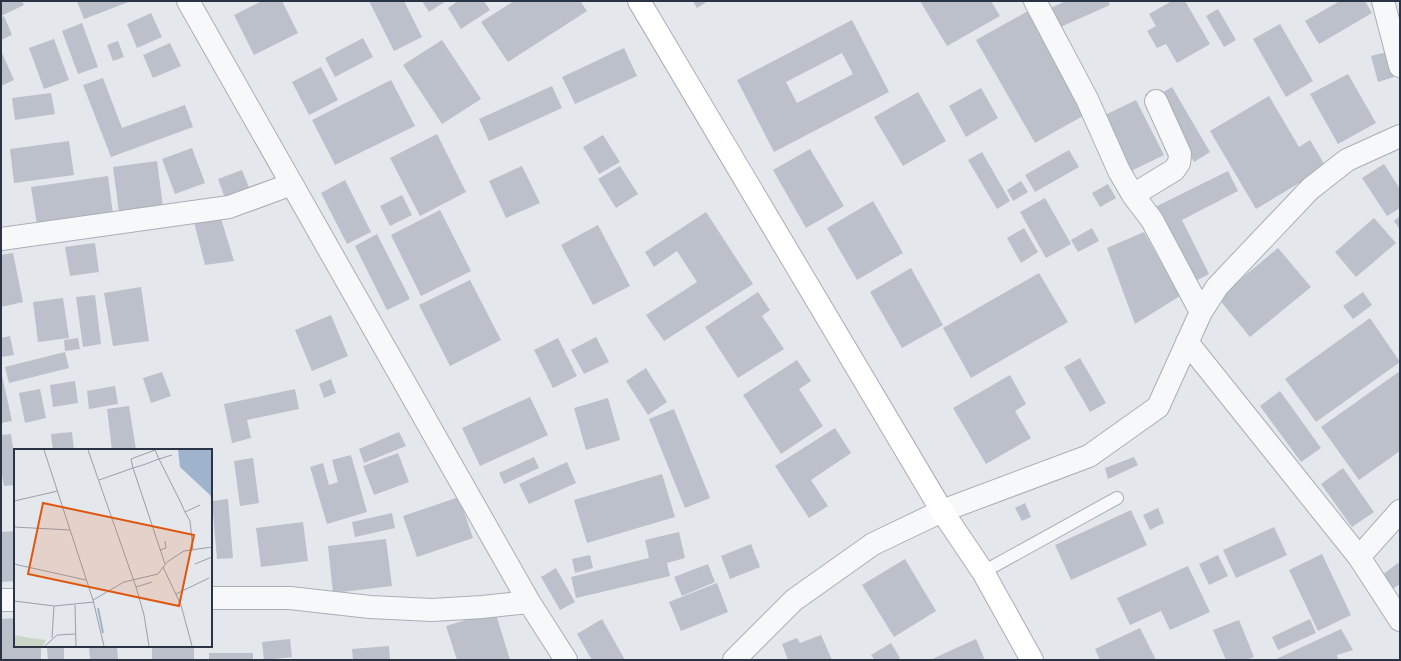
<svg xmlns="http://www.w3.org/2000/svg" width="1401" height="661" font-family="Barlow,sans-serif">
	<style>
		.building { fill: #bbc0ca; fill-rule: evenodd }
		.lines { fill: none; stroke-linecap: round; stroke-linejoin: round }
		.lane-casing { stroke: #a9aeb7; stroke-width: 14 }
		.street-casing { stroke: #a9aeb7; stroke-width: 24 }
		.secondary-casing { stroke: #a9aeb7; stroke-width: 24 }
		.lane { stroke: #f7f8fa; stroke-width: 12 }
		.street { stroke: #f7f8fa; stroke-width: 22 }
		.secondary { stroke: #fff; stroke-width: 22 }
		.inset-river { fill: none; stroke: #9fb4cc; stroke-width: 2 }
		.inset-road { fill: none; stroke: #9a9fa9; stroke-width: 1 }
		.view { fill: #df570f; fill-opacity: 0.15; stroke: #df570f; stroke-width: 2 }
		.inset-edge { fill: none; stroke: #2b3445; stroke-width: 2 }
	</style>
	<rect width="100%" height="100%" fill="#e4e7ec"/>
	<!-- building -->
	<path class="building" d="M1,1H22L24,5L1,16Z
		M77,1H131L84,19Z
		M262,1H282L298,33L254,55L234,15Z
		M369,1H404L422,37L394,51Z
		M422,1H446L429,12Z
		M458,1H484L490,10L461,29L448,8Z
		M514,1H580L587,11L508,62L481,22Z
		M693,1H708L697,8Z
		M920,1H991L1000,16L947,46Z
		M1066,1H1108L1110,5L1056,29L1046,10Z
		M1172,1H1185L1210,44L1177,63L1166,44L1157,48L1147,31L1156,26L1149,14Z
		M1340,1H1365L1372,13L1319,44L1305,21Z
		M1218,9L1236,40L1224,47L1206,16Z
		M1028,11L1088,113L1035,143L976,40Z
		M151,13L162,37L137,48L127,24Z
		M4,16L12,35L1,40V18Z
		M852,20L889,92L774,152L737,80ZM842,53L853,74L797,103L786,82Z
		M82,23L98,67L78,74L62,31Z
		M1280,24L1313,81L1286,97L1253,39Z
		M363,38L373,57L335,77L325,58Z
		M54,39L69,80L44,89L29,48Z
		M442,40L481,99L442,124L403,65Z
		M118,41L124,57L113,61L107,45Z
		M170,43L181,66L153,78L143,55Z
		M624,48L637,76L575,104L562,77Z
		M1,51L14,80L1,86Z
		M1387,52L1394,77L1378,82L1371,56Z
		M321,67L338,100L309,115L292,82Z
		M1348,74L1376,123L1338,144L1310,94Z
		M103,78L122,128L185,105L193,127L111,157L83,85Z
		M391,80L415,126L335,165L312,120Z
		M552,86L562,108L489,141L479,119Z
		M1172,87L1210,152L1194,162L1156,96Z
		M981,88L998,118L966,137L949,106Z
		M918,92L946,141L903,166L874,117Z
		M51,93L55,114L15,120L12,98Z
		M1269,96L1299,147L1310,140L1326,167L1256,209L1210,131Z
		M1136,100L1164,155L1131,171L1103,116Z
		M437,134L466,192L420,216L390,158Z
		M603,135L620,162L599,174L583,147Z
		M69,141L74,175L14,183L10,149Z
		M192,148L205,183L175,194L162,159Z
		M810,149L844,206L806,228L773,170Z
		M1069,150L1079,167L1035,192L1025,175Z
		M982,152L1010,201L997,209L968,160Z
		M157,161L163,207L119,213L113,167Z
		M1384,164L1400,189V208L1387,216L1362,178Z
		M522,166L540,203L506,218L489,181Z
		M620,166L638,194L616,208L598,179Z
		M242,170L250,190L225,198L218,179Z
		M1228,171L1238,191L1182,220L1209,274L1190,284L1151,209Z
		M108,176L113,214L37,225L31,187Z
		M345,180L371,232L347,244L321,193Z
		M1021,181L1028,192L1013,201L1007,190Z
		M1108,184L1116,198L1100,207L1092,193Z
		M402,195L412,215L390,226L380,206Z
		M1045,198L1071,244L1046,258L1020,212Z
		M873,201L903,253L857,280L827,228Z
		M440,210L471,271L421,296L391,235Z
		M706,212L753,284L664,341L646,315L697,282L677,251L654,267L645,252Z
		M220,215L234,261L205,265L194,222Z
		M1400,216V230L1394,221Z
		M1374,218L1396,243L1356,277L1335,252Z
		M598,225L630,286L593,305L561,245Z
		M1024,228L1038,252L1021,263L1007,238Z
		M1092,228L1099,241L1078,252L1071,240Z
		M1144,232L1180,296L1135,324L1107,248Z
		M377,234L410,299L387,310L355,246Z
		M95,243L99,272L70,276L65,247Z
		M1278,248L1311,287L1250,337L1218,298Z
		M13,253L23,302L1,307V255Z
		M911,268L943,325L902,348L870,292Z
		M1039,273L1068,322L971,378L943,328Z
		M470,280L501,340L450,366L419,305Z
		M141,287L149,341L113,346L104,293Z
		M758,292L770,310L762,316L784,349L738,378L705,327Z
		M1363,292L1372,305L1353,319L1343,306Z
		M95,295L101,344L83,347L76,297Z
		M63,298L69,338L38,342L33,302Z
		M331,315L348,356L312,371L295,330Z
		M1370,318L1400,362L1316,422L1285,379Z
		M10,336L14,355L1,357V338Z
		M596,337L609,362L584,374L571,350Z
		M78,338L80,349L65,351L64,340Z
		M558,338L577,376L553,388L534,350Z
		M65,352L69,368L9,383L5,367Z
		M1080,358L1106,403L1090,412L1064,367Z
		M797,360L811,381L799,389L823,426L781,454L743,395Z
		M646,368L667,402L648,415L626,381Z
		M1,371L12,421L1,423Z
		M1400,371V451L1359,480L1321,427Z
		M162,372L171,396L151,403L143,378Z
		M1010,375L1026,404L1015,411L1031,438L986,464L953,408Z
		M331,379L336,393L324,398L319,384Z
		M75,381L78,403L53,407L50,385Z
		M115,386L118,404L89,409L87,391Z
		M40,389L46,418L25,423L19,393Z
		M295,389L299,409L247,420L251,438L232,443L224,404Z
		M1280,391L1321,448L1301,462L1260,406Z
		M530,397L548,435L480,466L462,428Z
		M608,398L620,440L586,450L574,408Z
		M129,406L136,450H112L107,409Z
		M674,409L710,498L685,508L649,419Z
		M835,428L851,453L811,480L828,506L809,518L775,466Z
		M72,432L74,450H53L51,434Z
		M399,432L406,446L364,463L359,449Z
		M11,434L15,461V485L4,486L1,469V435Z
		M398,453L409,482L374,495L363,466Z
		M351,455L367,512L327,524L310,467L323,463L329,485L338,482L332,460Z
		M534,457L539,468L504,484L499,473Z
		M1134,457L1138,465L1108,479L1105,468Z
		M253,458L259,503L240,506L234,461Z
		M567,462L576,483L529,504L519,484Z
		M1343,468L1374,512L1352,527L1321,484Z
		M662,474L675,517L587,543L574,500Z
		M459,497L473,538L417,557L403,516Z
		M228,499L233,558L217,559L212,501Z
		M1025,503L1031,517L1022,521L1015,508Z
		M1158,508L1164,523L1150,530L1143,515Z
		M1131,510L1147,545L1071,580L1055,545Z
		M392,513L395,528L355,537L352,522Z
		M303,522L308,561L261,567L256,528Z
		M1274,527L1287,555L1236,578L1223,550Z
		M15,531V581L1,582V532Z
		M679,532L685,558L667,563L670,576L576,598L571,577L649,558L645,540Z
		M386,539L392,586L333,593L328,546Z
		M751,544L760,567L730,579L721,556Z
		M1322,554L1351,615L1318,631L1289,570Z
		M590,555L593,568L575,573L572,559Z
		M1218,555L1228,576L1209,585L1199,564Z
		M905,559L936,611L894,637L862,585Z
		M1398,563L1400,566V584L1392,589L1382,575Z
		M708,564L715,582L682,596L674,577Z
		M1188,566L1210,612L1170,630L1161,611L1130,625L1117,598Z
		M556,568L575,602L560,610L541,577Z
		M717,583L728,612L681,631L669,602Z
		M495,611L510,660H457L446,626Z
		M15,618V646H41V660H1V619Z
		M602,619L625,660H592L577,634Z
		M1310,619L1316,633L1278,650L1272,637Z
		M1239,620L1254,657L1246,660H1226L1213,630Z
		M1140,628L1156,660H1100L1095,649Z
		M1341,629L1353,650L1337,655L1338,660H1274Z
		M821,635L832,660H788L782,644L797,638L800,643Z
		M290,639L292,657L264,660L262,642Z
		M976,639L985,660H930Z
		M891,643L900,658L897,660H875L871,655Z
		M64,646V660H48L47,648Z
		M99,646H117L118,660H90L89,647Z
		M152,646H194V660H152Z
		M389,646L390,660H353L352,649Z
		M209,653H253V660H209Z"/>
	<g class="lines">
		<!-- lane casing -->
		<g class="lane-casing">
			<path id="lane" d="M983,572L1117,498"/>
		</g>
		<!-- street casing -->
		<g class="street-casing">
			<path id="street" d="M188,1L529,602L566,660
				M1035,1L1087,99L1119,171L1133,195L1152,220L1201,312
				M1383,1L1400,66
				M1133,195L1174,170L1179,163L1180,154L1156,101
				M1,239L229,207L292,184
				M1187,342L1359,557L1400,620
				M1359,557L1400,511
				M211,598H290L370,607L432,610L482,607L529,602
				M1,600H15
				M734,660L794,600L873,544L942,511L1089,456L1158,407L1201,312L1217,287L1310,189L1347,160L1400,136"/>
		</g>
		<!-- secondary casing -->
		<g class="secondary-casing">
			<path id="secondary" d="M639,1L942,511L983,572L1032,660"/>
		</g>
		<!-- lane -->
		<use href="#lane" class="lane"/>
		<!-- street -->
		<use href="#street" class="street"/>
		<!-- secondary -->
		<use href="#secondary" class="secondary"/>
	</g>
	<!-- overview -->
	<g transform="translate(14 449)">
		<rect width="198" height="198" fill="#e4e7ec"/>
		<path d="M0,186L16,189L32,191L29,197H0Z" fill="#c9d6c5"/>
		<path d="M164,1H198V51L196,46L166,18Z" fill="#9fb4cc"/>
		<path class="inset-river" d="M84,159L89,184"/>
		<path class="inset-road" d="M30,1L79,151L90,197M74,1L122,138L130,166L135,197M158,6L145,10L129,16L119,19L117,10L141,1L145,10L167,54L171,63L176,72L179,101M85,31L119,19L151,115M0,52L44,42M171,63L186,56M0,78L56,81M146,101L152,99L151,92M0,115L72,131M181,115L198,108M149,118L167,156L178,197M122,138L138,133M162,145L195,129M79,151L110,133L144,125L153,113L170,102L198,98M0,152L40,157L80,153M61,156L62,197M38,189L40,157M31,197L43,186L62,185"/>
		<path class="view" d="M29,54L180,86L165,157L14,125Z"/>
		<rect width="198" height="198" class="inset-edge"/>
	</g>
	<!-- border -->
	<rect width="1401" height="661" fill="none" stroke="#2b3445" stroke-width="4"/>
</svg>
